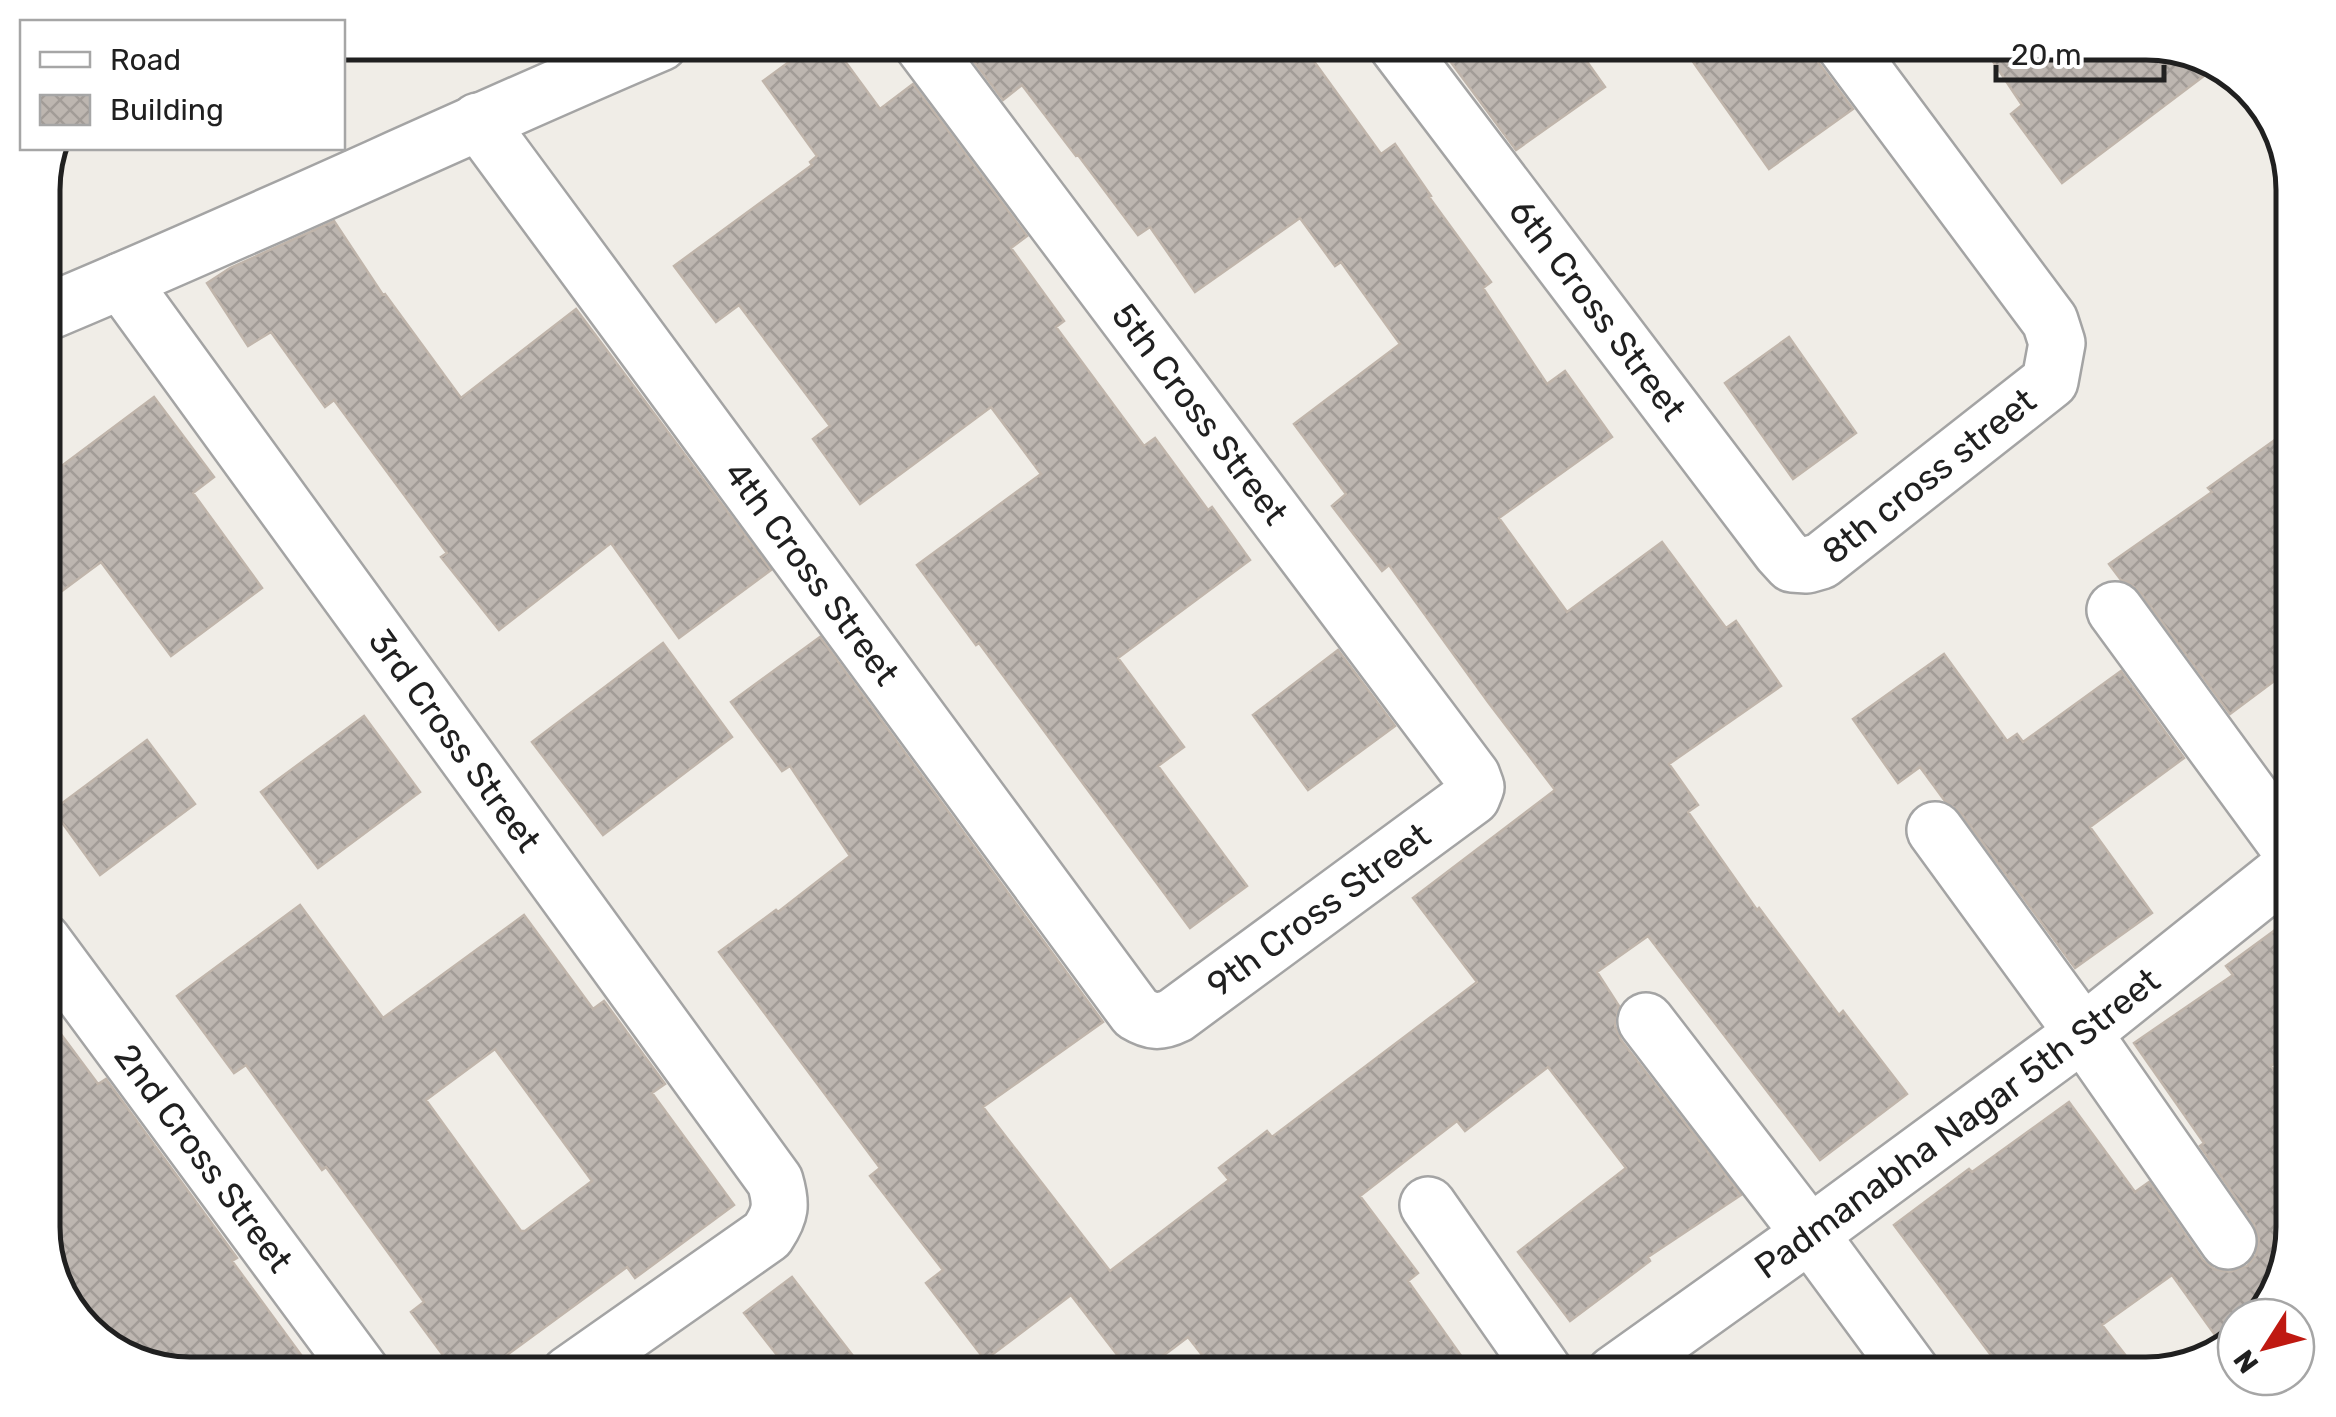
<svg xmlns="http://www.w3.org/2000/svg" width="2336" height="1417" font-family="Rubik,sans-serif">
	<style>
		.building { fill: url(#building-cross-hatch); stroke: #c0b5ab; stroke-width: 2.5; fill-rule: evenodd }
		.lines { fill: none; stroke-linecap: round; stroke-linejoin: round }
		.minor-casing { stroke: #a4a4a4; stroke-width: 60 }
		.minor { stroke: #fff; stroke-width: 55 }
		.labels { text-anchor: middle; stroke-width: 10; stroke-linejoin: round; paint-order: stroke }
		.street-label { font-size: 35px; fill: #202020; stroke: #fff }
		.rim { fill: none; stroke: #202020; stroke-width: 5 }
	</style>
	<defs>
		<pattern id="building-cross-hatch" width="8" height="8" patternUnits="userSpaceOnUse" patternTransform="scale(2.5)"><rect width="8" height="8" fill="#bdb6b0"/><path d="M0 0l8 8M0 8l8-8" fill="none" stroke="#a29c97"/></pattern>
	</defs>
	<rect width="100%" height="100%" fill="#f0ede7"/>
	<!-- building -->
	<path class="building" d="M816,42H831L880,109L913,84L1027,236L1011,248L1064,321L1056,327L1144,446L1155,438L1208,510L1212,507L1250,560L1118,658L1184,747L1158,766L1247,886L1190,928L979,643L976,645L917,565L1041,474L991,407L860,504L813,439L830,426L739,305L716,322L674,266L812,165L810,162L817,156L763,81Z
		M969,42H1300L1381,154L1395,144L1431,196L1429,197L1491,282L1483,288L1547,384L1565,371L1612,437L1499,518L1567,612L1662,542L1726,628L1736,621L1781,686L1669,764L1698,805L1688,812L1757,910L1759,908L1839,1015L1843,1011L1907,1094L1820,1160L1648,936L1597,972L1619,1006L1615,1026L1621,1040L1741,1195L1648,1257L1650,1261L1570,1321L1518,1252L1626,1168L1548,1067L1465,1131L1457,1121L1360,1196L1418,1273L1408,1281L1474,1374H1217L1188,1337L1139,1374H1132L1071,1295L985,1360L926,1283L943,1270L870,1176L880,1168L719,952L776,910L778,912L850,856L790,766L782,771L731,702L820,637L1103,1022L983,1107L1110,1271L1229,1180L1219,1168L1267,1131L1272,1137L1477,982L1413,898L1555,790L1488,702L1389,565L1382,571L1332,506L1346,494L1294,424L1400,344L1341,262L1335,266L1300,218L1195,292L1150,227L1138,235L1078,155L1076,156L1022,85L1003,100L963,47Z
		M1436,42H1573L1605,87L1516,150Z
		M1679,42H1812L1818,62L1853,109L1769,169Z
		M1980,42H2146L2221,63L2062,183L2011,114L2022,105Z
		M334,221L383,295L385,294L461,398L576,309L771,570L679,638L611,543L499,630L441,557L447,553L334,400L325,407L271,332L248,346L207,283L230,268Z
		M1789,337L1856,433L1793,479L1725,383Z
		M154,397L214,477L193,493L262,588L171,656L101,562L43,605V480Z
		M2293,427V667L2230,714L2140,592L2128,582L2121,580L2109,564L2212,492L2208,488Z
		M663,643L732,737L603,835L532,742Z
		M1338,650L1395,726L1308,790L1253,715Z
		M1944,654L2007,741L2017,734L2023,742L2121,671L2184,758L2090,827L2152,913L2075,968L1960,812L1945,801L1920,767L1898,783L1853,719Z
		M364,716L420,792L318,868L261,792Z
		M147,740L195,804L100,875L53,810Z
		M300,905L383,1018L524,915L593,1009L604,1001L665,1084L652,1093L734,1205L635,1278L627,1267L481,1374H457L411,1312L424,1302L326,1167L322,1170L246,1065L234,1073L177,996ZM495,1049L592,1181L525,1231H521L426,1100Z
		M2293,917V1050L2271,1066L2293,1096L2294,1228L2273,1301L2258,1317H2236V1339L2225,1349L2172,1275L2102,1325L2140,1374H2005L1894,1225L1969,1169L1972,1172L2069,1102L2135,1192L2149,1182L2203,1260L2214,1269L2230,1272L2247,1266L2256,1255L2259,1239L2254,1224L2200,1146L2204,1143L2134,1043L2233,975L2226,966Z
		M43,1010L98,1084L106,1079L237,1258L232,1261L315,1374H190L123,1356L49,1257L43,1236Z
		M792,1277L867,1374H792L744,1313Z"/>
	<g class="lines">
		<!-- minor casing -->
		<g class="minor-casing">
			<g id="minor">
				<path id="s1" d="M1395,43L1781,552L1792,564L1807,565L1821,561L2050,381L2057,343L2050,321L1843,43"/>
				<path id="s2" d="M478,121L1136,1013C1151,1022 1160,1023 1176,1015L1472,797L1476,787L1472,776L921,43"/>
				<path id="s3" d="M121,281L775,1181C782,1205 781,1214 767,1235L569,1374"/>
				<path d="M43,314C250,228 453,131 660,43"/>
				<path d="M2115,610L2293,853"/>
				<path d="M1935,830L2083,1033L2228,1241"/>
				<path id="s4" d="M43,941L363,1374"/>
				<path d="M1646,1021L1810,1234L1913,1374"/>
				<path d="M1428,1205L1546,1374"/>
				<path id="s5" d="M1614,1374L1810,1234L2083,1033L2293,865"/>
			</g>
		</g>
		<!-- minor -->
		<use href="#minor" class="minor"/>
	</g>
	<g class="labels">
		<!-- street labels -->
		<g class="street-label">
			<text dy="12" stroke="none"><textPath href="#s1" startOffset="335">6th Cross Street</textPath></text>
			<text transform="translate(1200 414) rotate(53)" y="12">5th Cross Street</text>
			<text dy="12" stroke="none"><textPath href="#s1" startOffset="822">8th cross street</textPath></text>
			<text dy="12" stroke="none"><textPath href="#s2" startOffset="562">4th Cross Street</textPath></text>
			<text dy="12" stroke="none"><textPath href="#s3" startOffset="568">3rd Cross Street</textPath></text>
			<text dy="12" stroke="none"><textPath href="#s2" startOffset="1328">9th Cross Street</textPath></text>
			<text dy="12" stroke="none"><textPath href="#s5" startOffset="425">Padmanabha Nagar 5th Street</textPath></text>
			<text dy="12" stroke="none"><textPath href="#s4" startOffset="270">2nd Cross Street</textPath></text>
		</g>
	</g>
	<!-- crop -->
	<path d="M0 0H2336V1417H0ZM190 60H2146A130 130 0 0 1 2276 190V1227A130 130 0 0 1 2146 1357H190A130 130 0 0 1 60 1227V190A130 130 0 0 1 190 60Z" fill="#fff" fill-rule="evenodd"/>
	<path class="rim" d="M190 60H2146A130 130 0 0 1 2276 190V1227A130 130 0 0 1 2146 1357H190A130 130 0 0 1 60 1227V190A130 130 0 0 1 190 60Z"/>
	<!-- legend -->
	<rect x="20" y="20" width="325" height="130" fill="#ffffff" stroke="#a6a6a6" stroke-width="2.5"/>
	<rect x="40" y="52" width="50" height="15" fill="#ffffff" stroke="#a6a6a6" stroke-width="2.5"/>
	<text x="110" y="70" font-size="30" fill="#202020">Road</text>
	<rect x="40" y="95" width="50" height="30" fill="url(#building-cross-hatch)" stroke="#a6a6a6" stroke-width="2.5"/>
	<text x="110" y="120" font-size="30" fill="#202020">Building</text>
	<!-- north arrow -->
	<g transform="translate(2266 1347) rotate(234)"><circle r="48" fill="#ffffff" stroke="#a6a6a6" stroke-width="2.5"/>
	<path d="M0-8L18 38L0 25L-18 38Z" fill="#bf1911"/>
	<text y="-15" font-size="28" font-weight="bold" text-anchor="middle" fill="#202020">N</text>
	</g>
	<!-- scale -->
	<path d="M1996 65v15h168v-15" fill="none" stroke="#202020" stroke-width="5"/>
	<text x="2011" y="65" font-size="30" fill="#202020" stroke="#ffffff" stroke-width="8" paint-order="stroke">20 m</text>
</svg>
